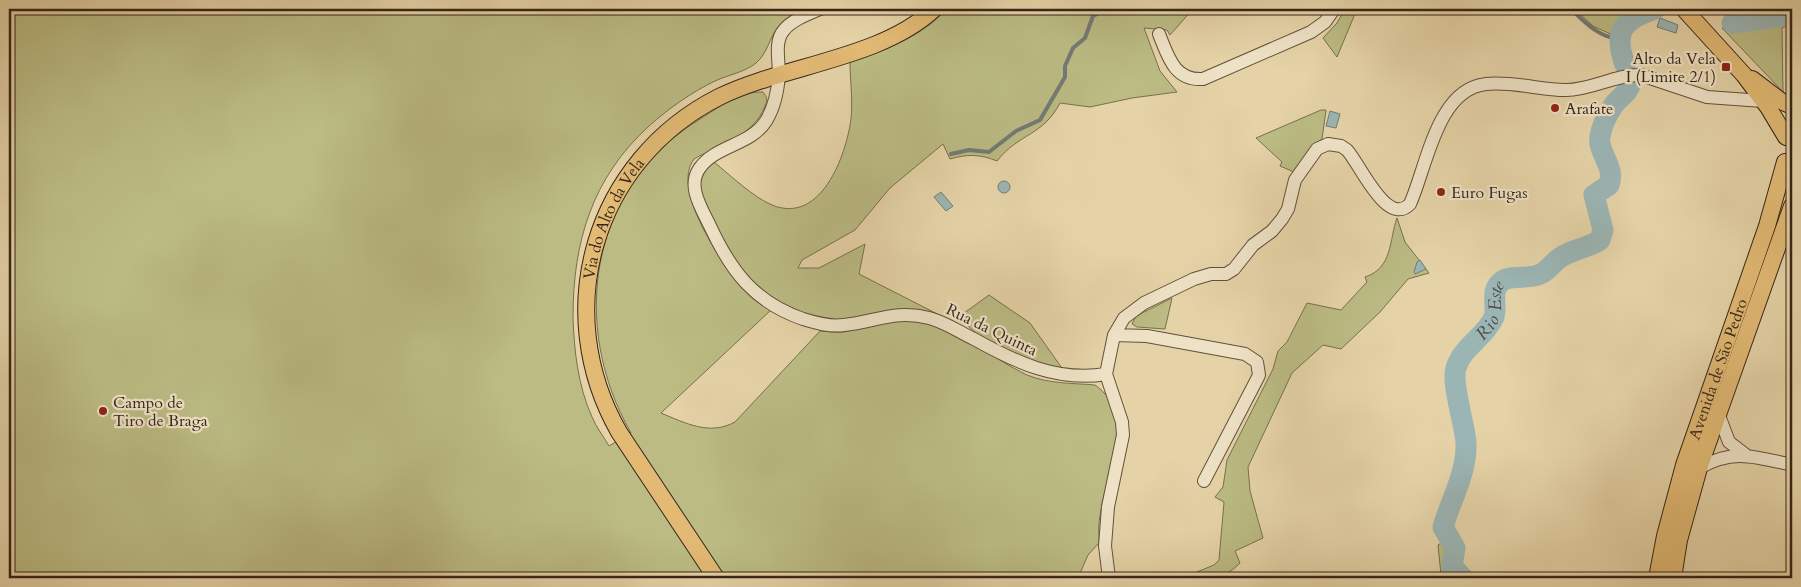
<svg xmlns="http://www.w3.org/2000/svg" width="1801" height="587" font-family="Cardo,serif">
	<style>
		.green { fill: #bbbb83; stroke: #78704e }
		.water { fill: #9bb5b4; stroke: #737b76 }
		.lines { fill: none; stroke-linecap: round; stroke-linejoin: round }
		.stream { stroke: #737b76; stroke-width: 4 }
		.river { stroke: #9bb5b4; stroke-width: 21 }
		.minor-casing { stroke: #62503c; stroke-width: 14 }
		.major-casing { stroke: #362519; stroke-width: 18 }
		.minor { stroke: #eee2c6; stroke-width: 12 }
		.major { stroke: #e2ba74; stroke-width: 16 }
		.poi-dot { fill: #8f2418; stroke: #eee2c6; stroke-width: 2 }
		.labels { text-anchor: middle; stroke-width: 4.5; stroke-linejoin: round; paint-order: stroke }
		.poi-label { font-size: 16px; fill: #362519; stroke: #eee2c6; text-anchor: start }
		.street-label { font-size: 16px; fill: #362519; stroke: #eee2c6 }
		.water-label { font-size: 18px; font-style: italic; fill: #4f4940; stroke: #eee2c6 }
	</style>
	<rect width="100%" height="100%" fill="#e5d3a7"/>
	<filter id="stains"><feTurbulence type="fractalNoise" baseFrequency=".004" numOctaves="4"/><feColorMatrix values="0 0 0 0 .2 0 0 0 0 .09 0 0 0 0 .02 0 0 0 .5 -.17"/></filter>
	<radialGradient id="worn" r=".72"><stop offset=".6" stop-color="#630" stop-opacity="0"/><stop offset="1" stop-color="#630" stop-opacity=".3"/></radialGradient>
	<!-- green -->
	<path class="green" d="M9,9H806C796,14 784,19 778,27C769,38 768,53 756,63C745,72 728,75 715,81C692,92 668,109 649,126C592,178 573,242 573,317C574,350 578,386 592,417C596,427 604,437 609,446L631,433C570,327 588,189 697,121C716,109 740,91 763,92C767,97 768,100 765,106C754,136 720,144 694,159C670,190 724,267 746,292C753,300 762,305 771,310L661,413C685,423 710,436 735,422L820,331C827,331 835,333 843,332C865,328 887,318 910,320C948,322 993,359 1027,375C1049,384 1072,383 1095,385C1138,415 1105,475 1100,516C1098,524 1099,534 1099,543L1088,555L1078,578H9Z
		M947,9H1193L1170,35L1167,30L1144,28L1160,71L1177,92L1132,98L1090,107L1060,103C1043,136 1019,133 997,161C980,154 967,154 950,159L943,144L890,188L855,230L802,260L798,268H819L865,244L859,274L953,322L925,312L831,321L810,316L764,295L729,253L701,193L700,182L705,170L714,162C730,175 753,197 772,205C821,225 846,156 851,119C853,101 850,80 850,62C885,50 921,37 947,9Z
		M1345,9H1357L1337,57L1323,38L1337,23Z
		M1575,9H1645L1626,21L1617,37L1593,26Z
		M1792,19V24L1782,28L1783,92L1722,28L1754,26Z
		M1321,110H1326L1322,139L1312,146L1294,172L1280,166L1282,162L1256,138Z
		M1397,218L1405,242L1429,273L1408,279L1380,312L1341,349L1323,345L1292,373L1248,467L1250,491L1263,538L1235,551L1240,563C1223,581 1205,578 1182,578L1214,565L1219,560L1224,502L1215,497L1223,487L1227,460L1273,369L1278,351L1287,342L1307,303L1341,310L1367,282L1365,277C1393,268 1389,240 1397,218Z
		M989,295L1030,323L1064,371C1032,360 979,346 960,316Z
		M1172,298L1165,329L1137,327L1132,324L1136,316Z
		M1446,540L1452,551L1449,568L1458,578H1444L1441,575L1438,545Z"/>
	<!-- water -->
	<path class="water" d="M1660,18L1678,25L1676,33L1657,27Z
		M1330,111L1340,114L1336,128L1326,126Z
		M998 187a6 6 0 1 1 12 0a6 6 0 1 1-12 0Z
		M941,192L953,206L946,211L934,197Z
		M1420,260L1426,269L1415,274L1414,272L1417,262Z"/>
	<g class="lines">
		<!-- stream -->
		<path class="stream" d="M1571,9C1585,22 1598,37 1619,39
			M951,154L969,150L989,152L1016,131L1040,120L1065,77V66L1073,48L1085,38L1093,16L1107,9"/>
		<!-- river -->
		<g class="river">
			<path d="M1732,23L1792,15"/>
			<path d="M1625,65C1613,32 1622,20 1655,9"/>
			<path id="s1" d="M1463,578L1452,566L1455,548L1443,527C1451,499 1467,473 1466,443C1465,425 1451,383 1456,368C1462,347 1486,336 1494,317C1498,305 1489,291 1502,281C1511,275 1527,279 1538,275C1547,272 1549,267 1556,261C1567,250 1587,249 1600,240L1603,230L1594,195L1609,185C1616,166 1597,153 1600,136C1602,125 1607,115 1613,106C1619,97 1630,93 1631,81"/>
		</g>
		<!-- minor casing -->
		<g class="minor-casing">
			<path id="minor" d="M820,9C808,14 792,20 784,30C774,41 779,60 779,74C778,89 774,108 766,121C750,146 715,145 699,169C687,187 702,209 710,226C731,271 754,302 803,319C816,323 830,327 844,325C875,322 896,309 929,318C945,322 959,332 974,339C1015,362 1057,382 1106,374
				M1159,34C1168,56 1174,81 1203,79L1311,32L1325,22L1334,9
				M1114,335L1147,336L1245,354L1257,362L1259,375L1255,383L1204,481
				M1718,413L1729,442L1746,455
				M1699,468C1733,448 1756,457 1792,465
				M1109,578L1105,546L1108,507L1123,435L1122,422L1106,374L1114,335L1124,318L1144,303L1194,279L1211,274H1226L1234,269L1253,245L1272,231L1282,219L1288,209L1295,180L1317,149L1328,144L1341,146L1347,150C1360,164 1387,228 1410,204C1427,166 1437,89 1486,84C1512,81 1540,90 1566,90C1592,90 1616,74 1641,75L1707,97L1763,101"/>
		</g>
		<!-- major casing -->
		<g class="major-casing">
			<g id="major">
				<path d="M1684,9L1744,75L1768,107L1786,137"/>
				<path d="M1752,79L1781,101L1792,106"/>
				<path id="s2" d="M716,578L619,432C550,311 593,161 719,97C784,65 881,59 934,9"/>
				<path id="s3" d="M1657,578L1665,536L1684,465L1767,226L1785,162"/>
				<path d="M1673,578L1679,540L1699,468L1792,206"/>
			</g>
		</g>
		<!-- minor -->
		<use href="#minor" class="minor"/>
		<!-- major -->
		<use href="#major" class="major"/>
	</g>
	<!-- markers -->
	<g class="poi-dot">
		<rect x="1721" y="62" width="10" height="10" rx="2.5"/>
		<circle cx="1555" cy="108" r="5"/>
		<circle cx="1441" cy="192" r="5"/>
		<circle cx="103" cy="411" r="5"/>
	</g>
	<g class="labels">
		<!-- poi labels -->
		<g class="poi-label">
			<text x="1716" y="64" text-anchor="end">Alto da Vela<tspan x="1716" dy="18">I (Limite 2/1)</tspan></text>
			<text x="1565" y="114">Arafate</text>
			<text x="1451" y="198">Euro Fugas</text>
			<text x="113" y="408">Campo de<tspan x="113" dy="18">Tiro de Braga</tspan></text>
		</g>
		<!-- street labels -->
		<g class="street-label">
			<text dy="6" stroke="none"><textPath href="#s2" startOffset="400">Via do Alto da Vela</textPath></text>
			<text transform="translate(992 329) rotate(26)" y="6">Rua da Quinta</text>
			<text dy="6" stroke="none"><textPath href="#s3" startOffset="218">Avenida de São Pedro</textPath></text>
		</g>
		<!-- water labels -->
		<g class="water-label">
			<text dy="6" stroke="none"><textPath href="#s1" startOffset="292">Rio Este</textPath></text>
		</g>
	</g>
	<!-- margin -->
	<rect width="1801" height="587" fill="none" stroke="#e5d3a7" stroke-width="30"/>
	<rect x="10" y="10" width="1781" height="567" fill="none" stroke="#362519" stroke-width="2.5"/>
	<rect x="15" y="15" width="1771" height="557" fill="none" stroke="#362519"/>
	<rect width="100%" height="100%" filter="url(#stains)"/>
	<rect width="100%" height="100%" fill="url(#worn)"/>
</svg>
